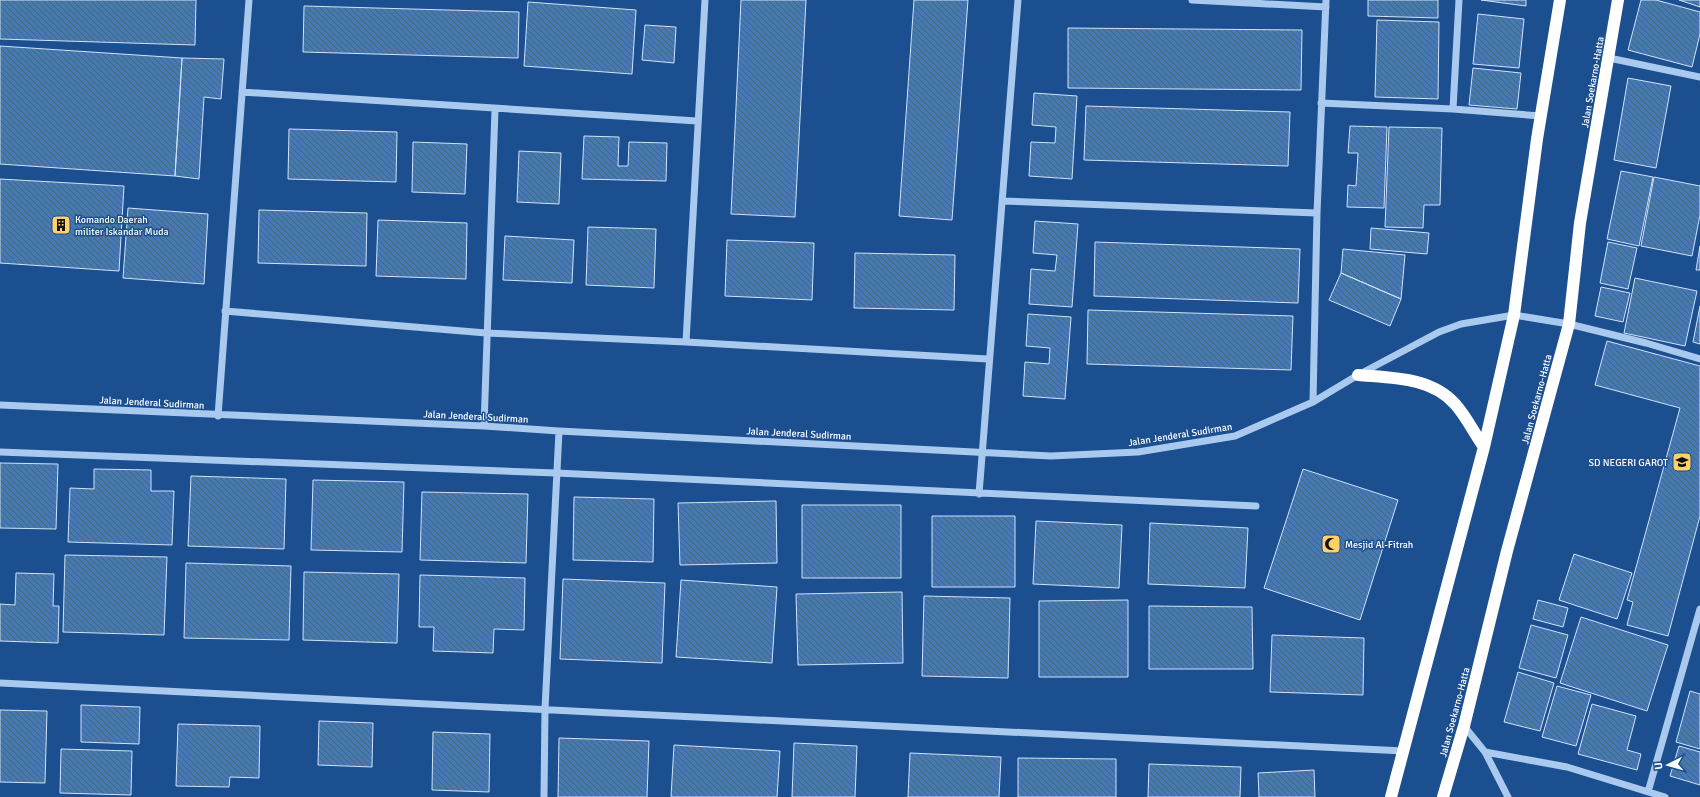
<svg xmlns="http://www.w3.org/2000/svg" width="1700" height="797" font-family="Signika,sans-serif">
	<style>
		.building { fill: url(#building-back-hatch); stroke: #cfe3fa }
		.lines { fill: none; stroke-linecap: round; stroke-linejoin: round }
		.minor { stroke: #a9c9ee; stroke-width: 7 }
		.highway { stroke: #fff; stroke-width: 12 }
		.labels { text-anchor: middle; stroke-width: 3; stroke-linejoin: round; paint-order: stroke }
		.street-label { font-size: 10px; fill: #fff; stroke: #1b4f8f }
		.poi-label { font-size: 10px; fill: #fff; stroke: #1b4f8f; text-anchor: start }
	</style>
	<defs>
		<pattern id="building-back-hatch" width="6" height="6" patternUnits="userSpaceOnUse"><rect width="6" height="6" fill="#4478b7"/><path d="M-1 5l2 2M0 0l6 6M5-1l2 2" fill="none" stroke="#486282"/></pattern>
	</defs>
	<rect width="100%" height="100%" fill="#1b4f8f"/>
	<!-- building -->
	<path class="building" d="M0,0H196L195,45L0,39Z
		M741,0H806L795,217L731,214Z
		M914,0H968L952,220L899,216Z
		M1368,0H1438V18L1368,16Z
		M1481,0H1526V6Z
		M1641,0H1656L1700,12V34L1692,67L1628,50Z
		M1679,0H1700V7Z
		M528,2L636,10L632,74L524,66Z
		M304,6L519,12L518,58L303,52Z
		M1478,14L1524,19L1519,68L1473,64Z
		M1377,20L1439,22L1438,99L1375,97Z
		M645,25L676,27L674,63L642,60Z
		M1068,28L1302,30L1301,90L1068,88Z
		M0,46L182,58L175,176L0,164Z
		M182,58L224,59L221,99L204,97L199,179L175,176Z
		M1473,68L1521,73L1517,109L1469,105Z
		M1628,78L1671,86L1656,168L1614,160Z
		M1034,93L1077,96L1072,179L1029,176L1031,142L1055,143L1056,127L1032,125Z
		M1086,106L1290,112L1288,166L1084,160Z
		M1350,126L1387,127L1384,208L1347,207L1348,185L1356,186L1358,153H1348Z
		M1389,127L1442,128L1440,205H1424L1423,228L1385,227Z
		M289,129L397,132L396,182L288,179Z
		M584,136L619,137L618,166H628L629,142L667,143L666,181L582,179Z
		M413,142L467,144L465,194L412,192Z
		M519,151L561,153L559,204L517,202Z
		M1621,171L1653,177L1639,246L1607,239Z
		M1654,177L1700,186V215L1692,256L1641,246Z
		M0,179L124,186L119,271L0,263Z
		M128,208L208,214L204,284L123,278Z
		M259,210L367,213L366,266L258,263Z
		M378,220L467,223L466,279L376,276Z
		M1035,221L1078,224L1072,307L1029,304L1031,269L1055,271L1057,255L1033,253Z
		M588,227L656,229L654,288L586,285Z
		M1371,228L1429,233L1427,254L1370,249Z
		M505,236L574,240L572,283L503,280Z
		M727,240L814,243L812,300L725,296Z
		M1095,242L1300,249L1298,303L1094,296Z
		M1608,242L1637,248L1628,289L1600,283Z
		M1700,246V270H1696Z
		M1343,249L1405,255L1401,299L1341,273Z
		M855,253L955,255L954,310L854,308Z
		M1341,273L1401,299L1390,326L1329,300Z
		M1635,278L1697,291L1685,346L1624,333Z
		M1601,287L1630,293L1623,322L1595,316Z
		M1700,306V344L1693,342Z
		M1088,310L1293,316L1291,370L1087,364Z
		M1028,314L1071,317L1065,399L1023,396L1025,362L1049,364L1050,348L1026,346Z
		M1607,341L1700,366V516L1668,636L1627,625L1633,602L1627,600L1680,408L1595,385Z
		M0,463L58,464L56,529L0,528Z
		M94,469L151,470V491H174L172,545L68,542L70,488L94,489Z
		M1303,469L1398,500L1360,620L1264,588Z
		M191,476L286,479L284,549L188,546Z
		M313,480L404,482L402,552L311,550Z
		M422,492L528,494L526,563L420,560Z
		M574,497L654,499L653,562L573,560Z
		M776,501L777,563L680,565L678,503Z
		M802,505H901V578H802Z
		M932,516H1015V587H932Z
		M1036,521L1122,525L1119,588L1033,584Z
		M1150,523L1248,528L1245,588L1148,584Z
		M1574,554L1632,573L1617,619L1559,600Z
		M65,555L167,557L164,635L63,632Z
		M186,563L291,566L289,640L184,638Z
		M304,572L399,574L397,643L303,640Z
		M16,573L54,574L53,606H59L58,643L0,641V604L15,605Z
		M420,575L525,578L524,630L494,629L493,653L433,651L434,627H419Z
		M563,579L665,583L662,663L560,659Z
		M681,580L777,587L772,663L676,657Z
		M902,592L903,663L798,665L796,594Z
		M924,596L1010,598L1008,678L922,676Z
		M1128,600V677H1039V601Z
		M1538,600L1568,608L1563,627L1533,619Z
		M1149,606L1252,607L1253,669H1149Z
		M1581,617L1668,645L1647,711L1560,683Z
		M1531,625L1568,635L1556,678L1519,668Z
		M1272,635L1364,638L1363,695L1270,692Z
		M1518,672L1554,683L1540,731L1504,722Z
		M1557,686L1591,695L1576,746L1542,737Z
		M1690,691L1700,694V749L1676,742Z
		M1592,704L1636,716L1627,750L1641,754L1637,770L1578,754Z
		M81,705L140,707L139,744L81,742Z
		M0,710L47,711L45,783L0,782Z
		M319,721L373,723L372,767L318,765Z
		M178,724L260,726L259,778L230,777L229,787L176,786Z
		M433,732L490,734L489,792L432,790Z
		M559,738L649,741L647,797H558Z
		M794,743L857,746L855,797H792Z
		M674,745L780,751L777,797H671Z
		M1679,746L1700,752V785L1670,776Z
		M61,749L132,751L131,795L60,793Z
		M910,753L1001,757L999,797H908Z
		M1018,758L1116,759V797H1018Z
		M1149,764L1241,767L1240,797H1148Z
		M1314,770L1315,797H1259L1258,773Z"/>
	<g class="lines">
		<!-- minor -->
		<path class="minor" d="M1192,0L1326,7
			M1609,58L1700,77
			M242,92L697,121
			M1321,103L1453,109L1541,116
			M1453,109L1459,0
			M1003,201L1317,213
			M225,311L486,333L686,342L988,359
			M686,342L705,0
			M1313,402L1317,213L1326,0
			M0,405L484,426L559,431L1051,456L1138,452L1235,436L1313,402L1358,375L1439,332L1461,324L1514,315L1569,324L1646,343L1700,359
			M218,416L249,0
			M484,426L495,109
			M0,452L556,473L1256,506
			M979,494L1018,0
			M0,683C468,705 936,730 1404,751
			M1464,726L1485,752L1508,797
			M1485,752L1567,767L1665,797
			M1648,792L1700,609
			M544,797L545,709L559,431"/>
		<!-- highway -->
		<path class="highway" d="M1358,375C1392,378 1431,377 1455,404C1466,416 1474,433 1484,447
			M1391,797L1484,447L1514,315L1537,139L1560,0
			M1443,797L1464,726L1507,551L1569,324L1580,223L1618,0"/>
	</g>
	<!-- icons -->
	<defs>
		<g id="building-square" transform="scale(1)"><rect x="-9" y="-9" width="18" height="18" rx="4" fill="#ffd166" stroke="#1b4f8f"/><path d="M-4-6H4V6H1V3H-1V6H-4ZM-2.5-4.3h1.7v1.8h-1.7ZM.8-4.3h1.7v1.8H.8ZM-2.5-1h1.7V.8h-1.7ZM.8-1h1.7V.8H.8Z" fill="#111"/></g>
		<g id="school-square" transform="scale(1)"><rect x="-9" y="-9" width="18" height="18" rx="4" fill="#ffd166" stroke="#1b4f8f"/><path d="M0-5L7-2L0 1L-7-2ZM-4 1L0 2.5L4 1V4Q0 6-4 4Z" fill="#111"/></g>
		<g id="mosque-square" transform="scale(1)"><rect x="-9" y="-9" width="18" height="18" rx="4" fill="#ffd166" stroke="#1b4f8f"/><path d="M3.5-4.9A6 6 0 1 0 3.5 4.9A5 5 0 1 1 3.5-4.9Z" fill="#111"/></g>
	</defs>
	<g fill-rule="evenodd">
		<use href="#building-square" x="61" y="225"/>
		<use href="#school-square" x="1682" y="462"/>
		<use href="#mosque-square" x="1331" y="544"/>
	</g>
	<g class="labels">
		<!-- street labels -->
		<g class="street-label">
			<text transform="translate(1592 82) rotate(-80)" y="4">Jalan Soekarno-Hatta</text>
			<text transform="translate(1536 399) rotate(-75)" y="4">Jalan Soekarno-Hatta</text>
			<text transform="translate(152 402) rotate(3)" y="4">Jalan Jenderal Sudirman</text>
			<text transform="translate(476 416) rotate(3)" y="4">Jalan Jenderal Sudirman</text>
			<text transform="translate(799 433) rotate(3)" y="4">Jalan Jenderal Sudirman</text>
			<text transform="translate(1180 434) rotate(-9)" y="4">Jalan Jenderal Sudirman</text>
			<text transform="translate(1454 712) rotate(-75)" y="4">Jalan Soekarno-Hatta</text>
		</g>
		<!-- poi labels -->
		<g class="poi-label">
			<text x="75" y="223">Komando Daerah<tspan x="75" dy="12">militer Iskandar Muda</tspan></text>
			<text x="1668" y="466" text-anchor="end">SD NEGERI GAROT</text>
			<text x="1345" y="548">Mesjid Al-Fitrah</text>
		</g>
	</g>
	<!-- north arrow -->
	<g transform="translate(1668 765) rotate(264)" stroke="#1b4f8f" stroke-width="3" paint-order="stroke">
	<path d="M0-3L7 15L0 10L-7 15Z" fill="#ffffff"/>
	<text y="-6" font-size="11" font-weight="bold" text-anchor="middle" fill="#ffffff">U</text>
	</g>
</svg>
